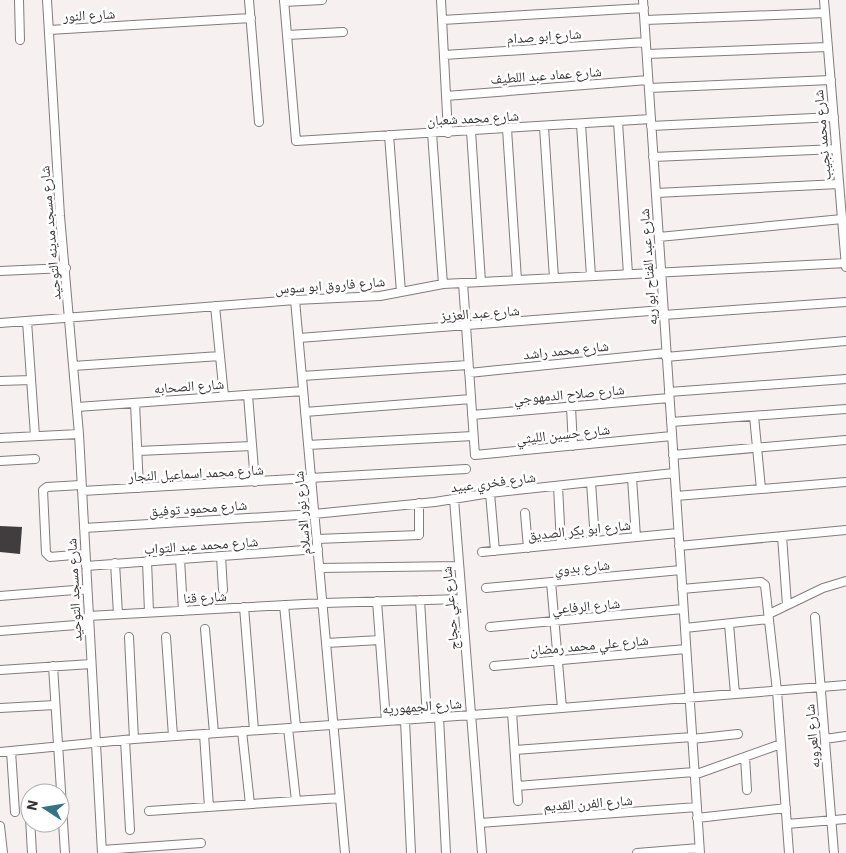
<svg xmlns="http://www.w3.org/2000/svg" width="846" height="853" font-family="'IBM Plex Sans','Noto Naskh Arabic',sans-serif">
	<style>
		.building { fill: #413c3d }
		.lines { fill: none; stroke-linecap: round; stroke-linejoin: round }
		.street-casing { stroke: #827c7d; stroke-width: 10 }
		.street { stroke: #fff; stroke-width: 8 }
		.labels { text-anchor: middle; stroke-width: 5; stroke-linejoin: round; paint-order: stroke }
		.street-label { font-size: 14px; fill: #363334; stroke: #fff }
	</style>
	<rect width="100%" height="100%" fill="#f6f0f1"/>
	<!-- building -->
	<path class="building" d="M0,526L22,527L20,554L0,552Z"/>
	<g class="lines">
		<!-- street casing -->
		<g class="street-casing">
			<path id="street" d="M19,0L20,40
				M47,0L60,216L79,434L102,853
				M249,0L259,122
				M284,0L296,141L651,119
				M441,0L448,133
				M643,0L700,853
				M824,0L846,267
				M284,2L322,0
				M442,20L644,8
				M645,20L825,13
				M49,30L251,18
				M287,35L343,32
				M647,54L828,47
				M444,55L646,42
				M649,88L831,80
				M446,96L648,80
				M618,122L628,274
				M581,124L591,276
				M651,126L834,117
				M544,127L554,278
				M507,129L517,280
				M471,131L481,282
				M432,133L443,284
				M389,135L401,292
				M653,157L836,149
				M656,193L839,184
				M659,237L842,219
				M0,271L66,268
				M463,283L475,455L672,436
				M295,300L345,853
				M215,306L224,396
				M664,315L846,302
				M27,321L35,436
				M0,323L295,300L380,296L443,284L846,263
				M299,338L663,310
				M666,357L846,341
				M73,366L220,356
				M469,373L666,353
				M302,376L468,365
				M0,381L31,380
				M669,392L846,379
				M248,395L255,482
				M135,403L139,488
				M77,407L303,391
				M571,407L573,446
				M305,412L471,399
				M472,415L669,398
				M754,416L761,489
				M671,422L846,409
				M0,438L79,434
				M308,445L473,436
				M138,451L252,446
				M673,455L846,440
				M0,461L35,459
				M632,478L636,537
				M591,482L595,541
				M81,485L47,487L43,490L46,553L50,557L85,554
				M558,486L561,544
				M82,491L466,469
				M490,493L495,551
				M676,496L846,482
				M454,499L482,853
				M525,513L528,548
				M84,528L314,514L435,502L490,493L674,473
				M782,536L787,605
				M317,539L419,535V503
				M679,546L846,530
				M482,552L678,533
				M221,556L223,590
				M180,559L183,611
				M147,561L149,612
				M115,563L118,614
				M86,566L318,549
				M319,568L459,566
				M551,582L562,708
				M486,588L681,570
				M682,589L761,582L765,585L777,691L789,853
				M0,596L87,589
				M420,600L427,718
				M377,601L386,721
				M284,605L296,727
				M244,607L254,730
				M769,614L823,588L846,581
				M88,616L323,603L462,599
				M815,617L834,853
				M729,624L735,694
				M490,627L683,609
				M685,628L769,619
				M205,629L214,733
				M0,631L89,624
				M129,637L134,739
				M166,637L173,736
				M326,643L380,640
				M53,666L65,853
				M494,666L686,649
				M0,670L91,664
				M0,708L55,705
				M512,712L518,801
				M439,717L446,853
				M405,720L411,853
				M288,728L296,801
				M242,731L250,804
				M204,734L209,807
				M692,739L738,734
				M825,739L846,736
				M125,740L130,830
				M515,750L692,737
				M11,751L15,812
				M0,752L134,739L512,712L846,685
				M745,757L747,790
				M694,775L781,744
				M517,786L694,772
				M149,811L340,798
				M30,818L32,853
				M697,818L786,808
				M480,823L697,807
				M787,824L846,819
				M0,826L3,853
				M102,850L201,843
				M637,853L699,848"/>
		</g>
		<!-- street -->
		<use href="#street" class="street"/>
	</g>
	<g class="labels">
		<!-- street labels -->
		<g class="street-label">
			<text transform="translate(89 15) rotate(-3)" y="5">شارع النور</text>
			<text transform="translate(544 36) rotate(-4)" y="5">شارع ابو صدام</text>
			<text transform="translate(546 75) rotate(-4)" y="5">شارع عماد عبد اللطيف</text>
			<text transform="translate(473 118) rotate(-3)" y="5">شارع محمد شعبان</text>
			<text transform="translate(822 135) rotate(-95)" y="5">شارع محمد نجيب</text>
			<text transform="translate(50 233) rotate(-95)" y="5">شارع مسجد مدينه التوحيد</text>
			<text transform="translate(648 267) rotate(-94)" y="5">شارع عبد الفتاح ابو ريه</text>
			<text transform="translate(330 285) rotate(-4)" y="5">شارع فاروق ابو سوس</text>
			<text transform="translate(480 313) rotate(-4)" y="5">شارع عبد العزيز</text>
			<text transform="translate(566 350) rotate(-6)" y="5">شارع محمد راشد</text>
			<text transform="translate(189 386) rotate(-4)" y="5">شارع الصحابه</text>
			<text transform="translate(569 394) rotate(-5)" y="5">شارع صلاح الدمهوجي</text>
			<text transform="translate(563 434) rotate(-6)" y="5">شارع حسين الليثي</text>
			<text transform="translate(196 473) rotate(-3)" y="5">شارع محمد اسماعيل النجار</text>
			<text transform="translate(493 482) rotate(-7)" y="5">شارع فخري عبيد</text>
			<text transform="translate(198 508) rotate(-4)" y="5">شارع محمود توفيق</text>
			<text transform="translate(302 513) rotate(-95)" y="5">شارع نور الاسلام</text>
			<text transform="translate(579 530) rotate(-6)" y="5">شارع ابو بكر الصديق</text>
			<text transform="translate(201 545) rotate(-4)" y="5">شارع محمد عبد التواب</text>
			<text transform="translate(582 567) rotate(-5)" y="5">شارع بدوي</text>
			<text transform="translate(74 590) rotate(-93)" y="5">شارع مسجد التوحيد</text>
			<text transform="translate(205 597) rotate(-3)" y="5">شارع قنا</text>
			<text transform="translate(586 606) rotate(-5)" y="5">شارع الرفاعي</text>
			<text transform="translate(450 608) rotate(-95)" y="5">شارع علي حجاج</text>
			<text transform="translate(589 645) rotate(-5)" y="5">شارع علي محمد رمضان</text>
			<text transform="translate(422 706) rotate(-4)" y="5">شارع الجمهوريه</text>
			<text transform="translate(812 736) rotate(-95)" y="5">شارع العروبه</text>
			<text transform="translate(588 803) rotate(-4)" y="5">شارع الفرن القديم</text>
		</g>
	</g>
	<!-- north arrow -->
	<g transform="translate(45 808) rotate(282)"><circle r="24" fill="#ffffff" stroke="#afadae"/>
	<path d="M0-4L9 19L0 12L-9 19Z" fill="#347488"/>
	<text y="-8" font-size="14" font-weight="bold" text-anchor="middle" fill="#363334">N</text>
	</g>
</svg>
